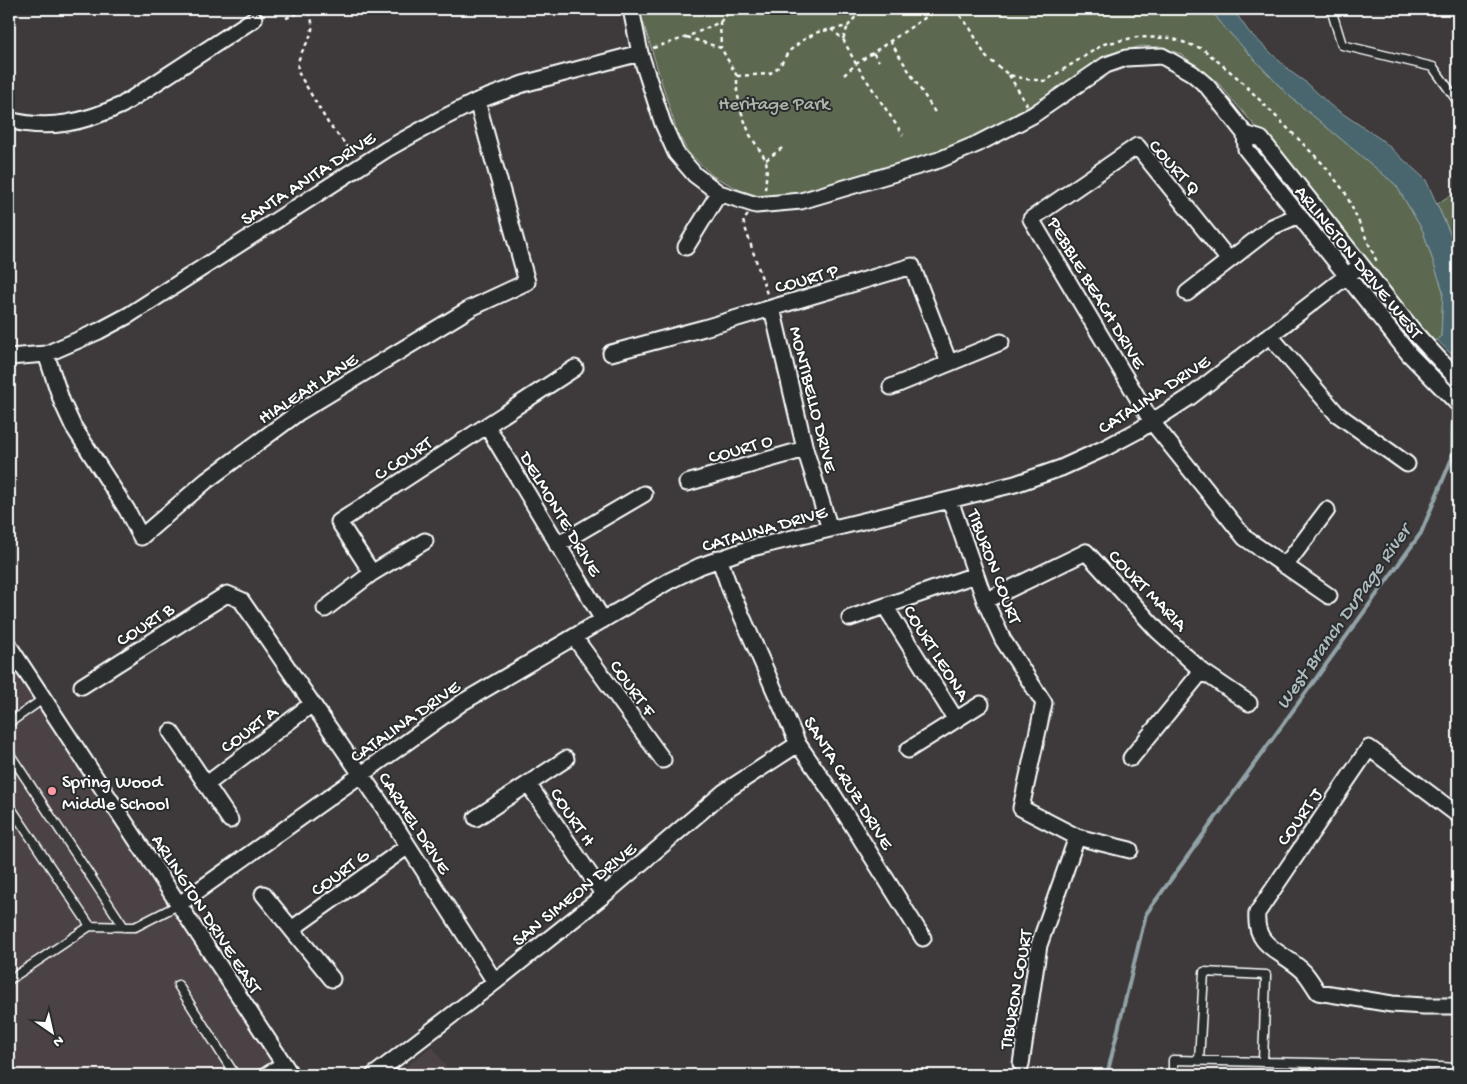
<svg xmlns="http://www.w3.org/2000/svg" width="1467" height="1084" font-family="'Gochi Hand',sans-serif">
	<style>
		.built { fill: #4c4344 }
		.green { fill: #5b6850; stroke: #adb4a8 }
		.water { fill: #4a666e; stroke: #92a3a8 }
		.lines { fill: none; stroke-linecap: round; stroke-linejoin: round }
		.stream { stroke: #92a3a8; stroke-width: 4 }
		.lane-casing { stroke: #fff; stroke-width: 11 }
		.street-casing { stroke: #fff; stroke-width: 19 }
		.path { stroke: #fff; stroke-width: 2.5; stroke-dasharray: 4 4; stroke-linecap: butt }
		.lane { stroke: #2a2d2e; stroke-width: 8 }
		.street { stroke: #2a2d2e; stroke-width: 15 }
		.poi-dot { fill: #ff9aa2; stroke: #2a2d2e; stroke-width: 2 }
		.labels { text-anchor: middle; stroke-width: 4; stroke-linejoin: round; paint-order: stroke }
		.park-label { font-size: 19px; fill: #adb4a8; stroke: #2a2d2e }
		.street-label { font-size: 19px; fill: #fff; stroke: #2a2d2e }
		.poi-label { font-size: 19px; fill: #fff; stroke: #2a2d2e; text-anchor: start }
		.water-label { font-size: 20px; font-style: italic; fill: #aebabe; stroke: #2a2d2e }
	</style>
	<rect width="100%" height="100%" fill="#3e3a3b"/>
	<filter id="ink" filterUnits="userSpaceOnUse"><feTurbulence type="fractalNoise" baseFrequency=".02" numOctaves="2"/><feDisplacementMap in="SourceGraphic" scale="10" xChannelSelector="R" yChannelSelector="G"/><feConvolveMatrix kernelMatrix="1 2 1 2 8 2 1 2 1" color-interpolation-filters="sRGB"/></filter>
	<g filter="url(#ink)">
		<!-- built -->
		<path class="built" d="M9,658L184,923L282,1075H9Z
			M432,1046L451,1075H396Z
			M1178,1071L1309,1075H1178Z"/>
		<!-- green -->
		<path class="green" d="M639,9H1210L1225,28L1287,94L1396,185L1423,231L1443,291L1441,337L1429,345L1320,202L1219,84L1181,54L1164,48L1142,46L1105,55L1045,97L968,141L905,164L817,189L775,197H762L740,190L713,176L688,152L677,132Z
			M1458,190V260L1456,247L1437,204Z"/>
		<!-- water -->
		<path class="water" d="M1210,9H1233L1249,32L1291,72L1308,84L1330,105L1382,140L1426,180L1456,247L1458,260V361L1437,340L1441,337L1443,291L1423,231L1396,185L1287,94L1225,28Z"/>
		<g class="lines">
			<!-- stream -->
			<path class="stream" d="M1453,368V352
				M1107,1075L1146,914L1421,533L1452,458L1453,405"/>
			<!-- lane casing -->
			<g class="lane-casing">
				<path id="lane" d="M1331,9L1342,45L1433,67L1458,102
					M9,723L43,699
					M9,753L124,927
					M9,805L90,926
					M9,980L90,926L135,927L178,905
					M178,985L235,1075
					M1199,1061L1204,972L1266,975L1263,1062
					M260,1075L282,1061
					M1173,1075V1060L1404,1065L1458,1068"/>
			</g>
			<!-- street casing -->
			<g class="street-casing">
				<path id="street" d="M631,9L640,53L663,124L676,153L695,175L719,193L756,205L801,201L939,160L977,144L1012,126L1033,115L1106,65L1126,58L1162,56L1192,73L1207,86L1245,134L1261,139L1415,333L1458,380
					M9,120C49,131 85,122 122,105L254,19
					M1245,134L1246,149L1409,354L1458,404
					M686,247L719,193
					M1229,260L1137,146L1031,219L1152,422L1245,538L1329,596
					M1187,293L1272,227L1299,215
					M772,308L805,449L830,529
					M1270,336L1337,414L1407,464
					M611,353L704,328L912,266L949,363
					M46,354L62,402L73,426L127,510L141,537L206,481L299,412L471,308L527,282L477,101
					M9,357L46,354L99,331L129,315L387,149L439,120L477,101L523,84L640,53
					M891,387L1001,342
					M487,426L603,620
					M687,483L805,449
					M950,500L985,601L1003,640L1044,703L1021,808L1077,837L1130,850
					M557,545L644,494
					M719,558L730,589L798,744L834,796L923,938
					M1285,566L1327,510
					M372,573L339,522L575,368
					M985,601L1086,552L1158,631L1202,671L1249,703
					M885,606L956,720
					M325,609L372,573L425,541
					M850,618L975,575
					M574,637L663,760
					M9,646L291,1075
					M82,686L227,594L241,600L382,805L495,982
					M171,732L230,820
					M908,750L981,704
					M1131,758L1202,671
					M207,784L312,704
					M528,784L604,895
					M1458,815L1369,748L1257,913C1254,947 1280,950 1302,970C1308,975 1313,985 1318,992L1392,1004L1424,1006H1458
					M476,818L566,759
					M263,894L332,979
					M178,905L463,702L669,581L700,566L748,549L1015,484L1061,468L1105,448L1139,430L1190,397L1361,265
					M293,928L408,846
					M1021,1064L1039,945L1077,837
					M374,1075L495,982L604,895L724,792L798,744"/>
			</g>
			<!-- path -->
			<path class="path" d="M302,9L305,13L309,12L310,9
				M955,9L970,28L986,57L1009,75L1026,79L1045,81L1104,44L1137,37L1171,38L1203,49L1239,79L1323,164L1345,192L1377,262
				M308,12C323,36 294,49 298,72L328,123L355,156
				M286,18L303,11
				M720,22L721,48
				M831,29L843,39L856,64L903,135
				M687,37L721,48L737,76V91L741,111L750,135L766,160L767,168L765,190
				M843,39L848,26
				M890,41L936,114
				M653,48L687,37L720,22L732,9
				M873,53L879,61
				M844,75L856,64L938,9
				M1009,75L1027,105
				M737,76L769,74L780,66L788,52L803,40L818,32L848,26L862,9
				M766,160L782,148
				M748,215L743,221L767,294"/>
			<!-- lane -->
			<use href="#lane" class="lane"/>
			<!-- street -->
			<use href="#street" class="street"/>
		</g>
	</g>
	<!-- markers -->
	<circle class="poi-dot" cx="52" cy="791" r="5"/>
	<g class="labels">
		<!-- park labels -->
		<g class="park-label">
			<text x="774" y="109">Heritage Park</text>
		</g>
		<!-- street labels -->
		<g class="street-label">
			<text transform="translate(1176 166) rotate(48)" y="7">COURT Q</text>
			<text transform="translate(307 177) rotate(-33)" y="7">SANTA ANITA DRIVE</text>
			<text transform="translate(1360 261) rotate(51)" y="7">ARLINGTON DRIVE WEST</text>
			<text transform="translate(806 277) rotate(-16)" y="7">COURT P</text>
			<text transform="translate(1098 292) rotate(59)" y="7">PEBBLE BEACH DRIVE</text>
			<text transform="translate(307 387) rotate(-33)" y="7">HIALEAH LANE</text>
			<text transform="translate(1153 393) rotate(-33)" y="7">CATALINA DRIVE</text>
			<text transform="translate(815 399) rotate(76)" y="7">MONTIBELLO DRIVE</text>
			<text transform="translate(740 447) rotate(-16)" y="7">COURT O</text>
			<text transform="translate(402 457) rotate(-33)" y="7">C COURT</text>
			<text transform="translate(562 513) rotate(59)" y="7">DELMONTE DRIVE</text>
			<text transform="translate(764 527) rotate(-16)" y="7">CATALINA DRIVE</text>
			<text transform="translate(996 566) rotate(69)" y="7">TIBURON COURT</text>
			<text transform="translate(1149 589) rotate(46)" y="7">COURT MARIA</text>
			<text transform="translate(144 623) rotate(-33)" y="7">COURT B</text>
			<text transform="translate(938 652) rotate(58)" y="7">COURT LEONA</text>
			<text transform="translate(634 687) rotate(54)" y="7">COURT F</text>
			<text transform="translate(404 720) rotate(-35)" y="7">CATALINA DRIVE</text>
			<text transform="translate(248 728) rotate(-37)" y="7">COURT A</text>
			<text transform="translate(850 782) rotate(58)" y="7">SANTA CRUZ DRIVE</text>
			<text transform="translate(574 816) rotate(56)" y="7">COURT H</text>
			<text transform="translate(1298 816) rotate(-55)" y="7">COURT J</text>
			<text transform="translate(416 822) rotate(57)" y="7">CARMEL DRIVE</text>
			<text transform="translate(339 871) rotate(-36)" y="7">COURT G</text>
			<text transform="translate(573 893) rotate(-39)" y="7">SAN SIMEON DRIVE</text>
			<text transform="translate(208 913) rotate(57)" y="7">ARLINGTON DRIVE EAST</text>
			<text transform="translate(1014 989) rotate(-80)" y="7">TIBURON COURT</text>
		</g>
		<!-- poi labels -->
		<g class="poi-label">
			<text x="62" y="787">Spring Wood<tspan x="62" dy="22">Middle School</tspan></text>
		</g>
		<!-- water labels -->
		<g class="water-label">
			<text transform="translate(1342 616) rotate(-55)" y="7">West Branch DuPage River</text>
		</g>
	</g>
	<!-- margin -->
	<rect width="1467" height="1084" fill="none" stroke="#2a2d2e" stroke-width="30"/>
	<rect x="15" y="15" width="1437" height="1054" fill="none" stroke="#fff" stroke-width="2" filter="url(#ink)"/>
	<!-- north arrow -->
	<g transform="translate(52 1032) rotate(146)" stroke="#2a2d2e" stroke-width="4" paint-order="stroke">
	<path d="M0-4L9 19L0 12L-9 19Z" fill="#ffffff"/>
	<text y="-8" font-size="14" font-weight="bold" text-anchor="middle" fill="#ffffff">N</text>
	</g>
</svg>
